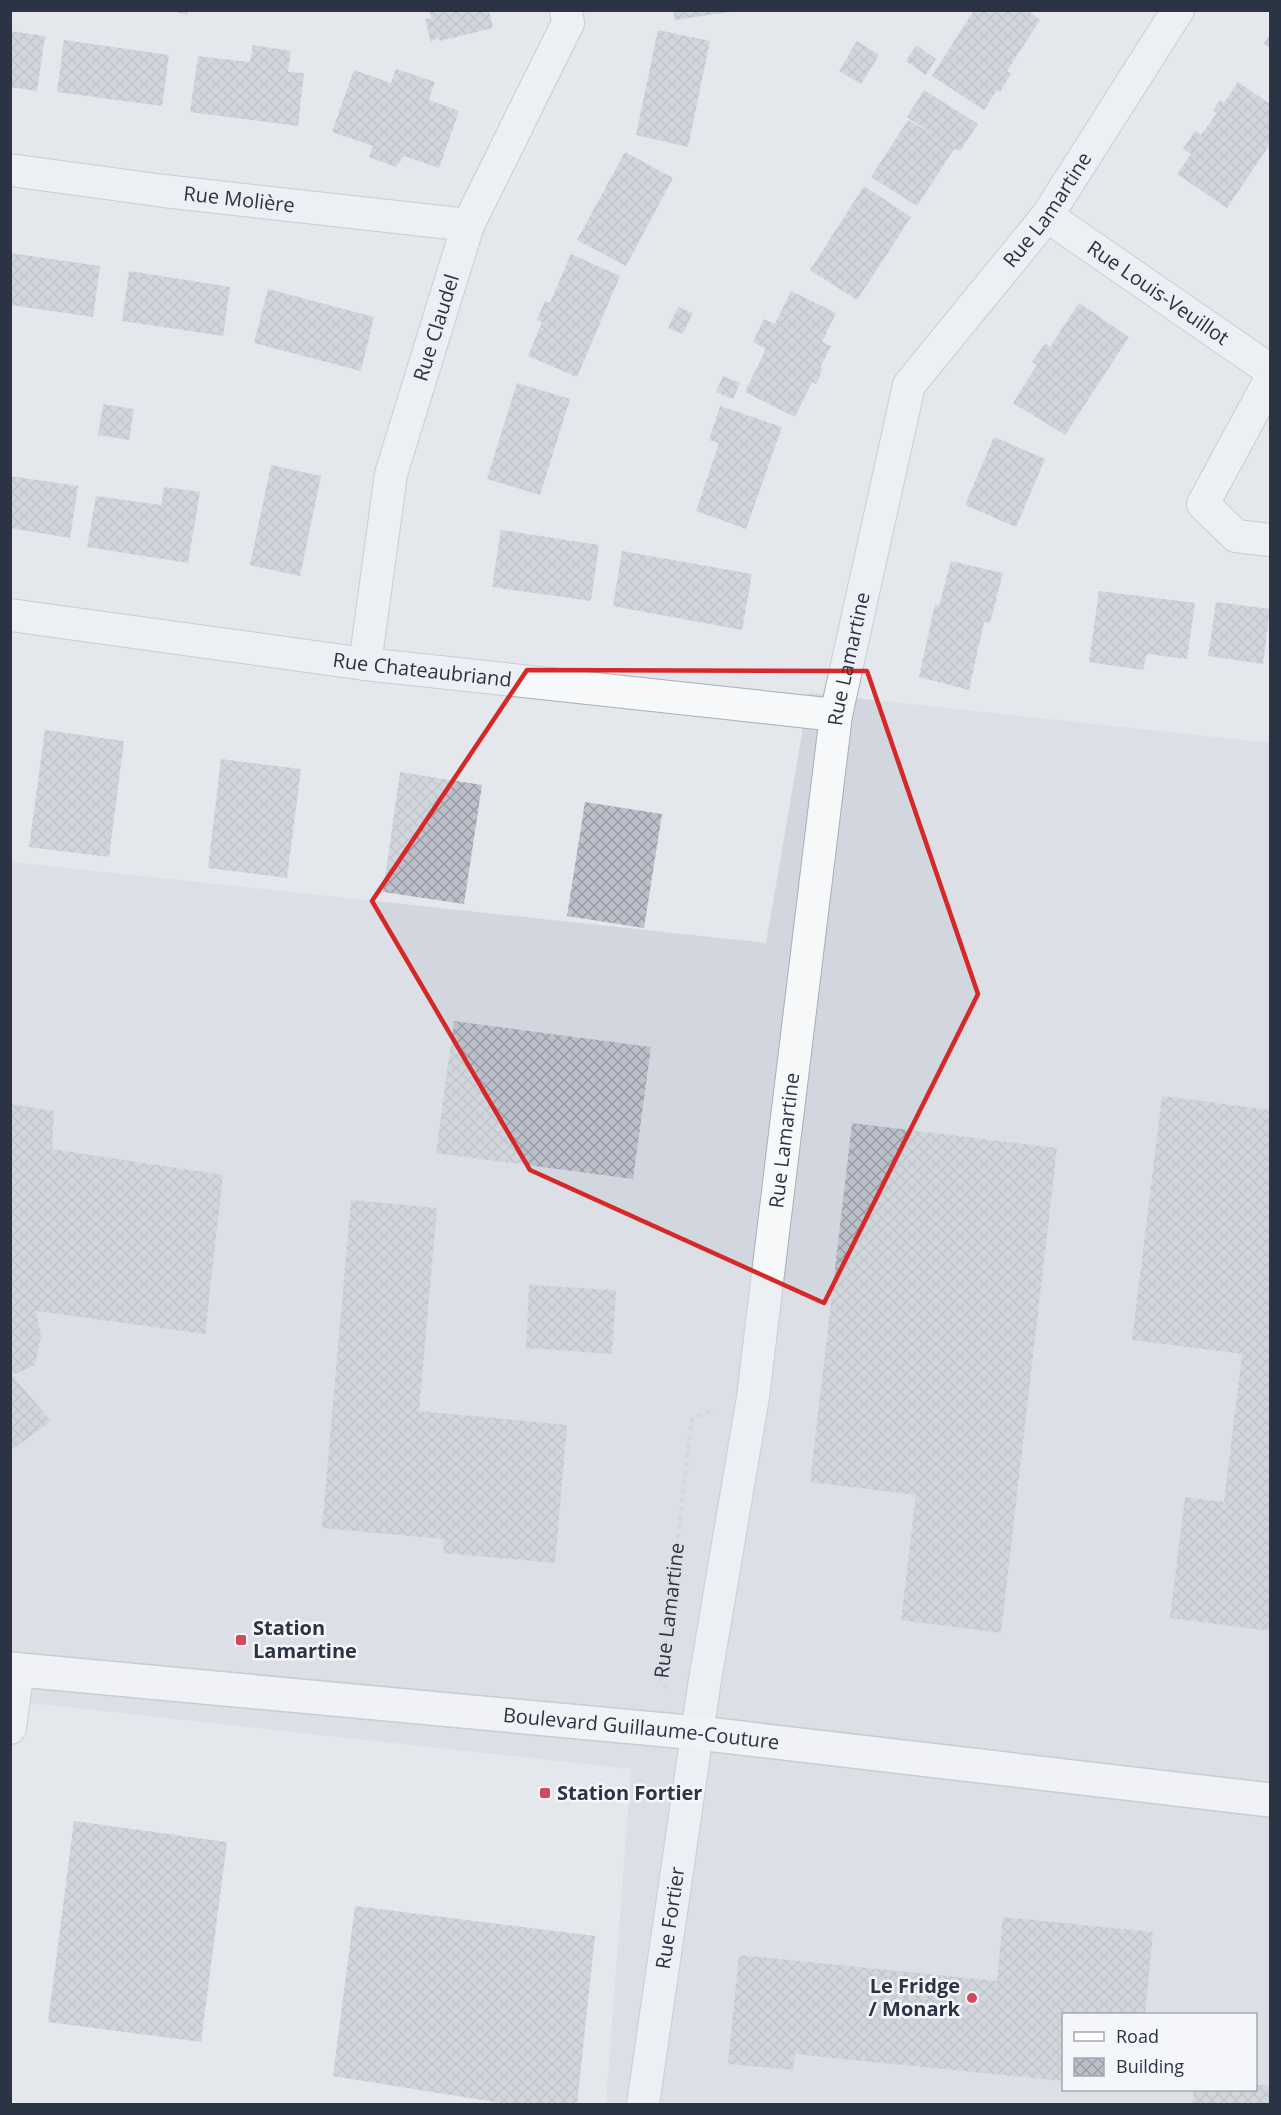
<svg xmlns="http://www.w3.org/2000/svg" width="1281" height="2115" font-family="'Open Sans',sans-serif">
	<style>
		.built { fill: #d2d6de; fill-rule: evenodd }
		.building { fill: url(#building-cross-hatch) }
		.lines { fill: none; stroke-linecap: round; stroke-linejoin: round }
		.street-casing { stroke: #a9aeb7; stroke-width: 34 }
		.primary-casing { stroke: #a3abb8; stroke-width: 36 }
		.path { stroke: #c2c5cb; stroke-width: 4; stroke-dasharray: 4.5 4.5; stroke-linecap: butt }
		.street { stroke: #f7f8fa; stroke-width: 32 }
		.primary { stroke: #fff; stroke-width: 33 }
		.marked { fill: none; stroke: #d62828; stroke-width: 4.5; stroke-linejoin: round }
		.poi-dot { fill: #d1495b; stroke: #f4f6f9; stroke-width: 2 }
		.labels { text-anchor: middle; stroke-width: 5; stroke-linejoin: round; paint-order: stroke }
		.street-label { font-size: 20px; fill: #2b3445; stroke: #f4f6f9 }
		.poi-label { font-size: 20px; font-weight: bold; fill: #2b3445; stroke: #f4f6f9; text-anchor: start }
	</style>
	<defs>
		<pattern id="building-cross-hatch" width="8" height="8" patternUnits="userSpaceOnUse" patternTransform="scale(1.5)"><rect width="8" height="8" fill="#bbc0ca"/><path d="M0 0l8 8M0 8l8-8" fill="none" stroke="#989da6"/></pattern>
	</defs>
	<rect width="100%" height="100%" fill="#e4e7ec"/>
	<!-- built -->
	<path class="built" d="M809,693L1270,743V2104H606L631,1769L11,1701V862L766,943ZM1064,2014H1256V2090H1064Z"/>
	<!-- building -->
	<path class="building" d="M168,10H188V15Z
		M429,10H489L493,28L440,41L438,37L431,42L425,19L431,18Z
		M673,10H729V12L675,20Z
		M974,10H1027L1040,20L1007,71L1011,74L1000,92L997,90L984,110L932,76Z
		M658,30L710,41L688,147L636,135Z
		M10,31L45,36L37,91L10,87Z
		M1270,33V48L1264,44Z
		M64,40L169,55L162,106L57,92Z
		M857,41L879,55L861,84L839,71Z
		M253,45L291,51L288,72L304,73L298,126L190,112L198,56L250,62Z
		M916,45L936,59L926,75L906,61Z
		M396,69L435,82L429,100L459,111L439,168L404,156L396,167L369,157L373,146L332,132L354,70L391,83Z
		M1238,82L1270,104V144L1227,208L1177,174L1191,154L1183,149L1195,131L1201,135L1217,113L1213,110L1220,100L1224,103Z
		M924,90L978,124L960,151L954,149L917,206L871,177L908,120L934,135L907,117Z
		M625,152L673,178L626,266L577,240Z
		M864,186L911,217L857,300L810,270Z
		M10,253L100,266L93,317L10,305Z
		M571,254L620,276L577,377L528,356L542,322L537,320L545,301L550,303Z
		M129,271L230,287L223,336L122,321Z
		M268,289L374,317L361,371L254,343Z
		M791,291L836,313L822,342L831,346L820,368L823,369L816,384L812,382L795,417L745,392L766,349L753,342L764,319L775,324Z
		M1079,303L1129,337L1065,435L1013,403L1037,365L1032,362L1045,343L1050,347Z
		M678,307L693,313L683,334L668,328Z
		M723,376L740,383L733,399L716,392Z
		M517,383L570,399L540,495L487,479Z
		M103,404L134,409L129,440L98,435Z
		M720,406L782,427L746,529L696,511L719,443L709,440Z
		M994,437L1045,459L1016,527L965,505Z
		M271,465L321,476L300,576L250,565Z
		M10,476L78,486L70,538L10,528Z
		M164,487L200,492L188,563L87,547L96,496L161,505Z
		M501,530L599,545L591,601L492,587Z
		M622,551L752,574L742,630L613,606Z
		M951,561L1003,573L990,623L984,622L969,690L919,677L935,604L939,606Z
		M1099,591L1195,603L1187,659L1147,654L1143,670L1089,662Z
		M1216,602L1270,609L1263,664L1208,656Z
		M45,730L124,741L109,857L29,847Z
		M221,759L301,769L287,878L208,868Z
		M400,772L482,785L464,904L383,892Z
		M585,802L662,814L644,928L567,916Z
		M454,1021L651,1047L633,1179L436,1153Z
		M1162,1096L1270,1110V1631L1170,1618L1185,1497L1224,1502L1242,1354L1132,1340Z
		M10,1104L54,1111L52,1149L223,1175L205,1334L36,1311L41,1336L35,1365L12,1375L51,1421L10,1451Z
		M852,1123L1057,1148L1001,1633L901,1620L916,1495L810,1482Z
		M351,1200L437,1208L419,1411L567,1425L555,1563L443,1553L444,1539L322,1528Z
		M529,1285L616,1290L612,1354L526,1348Z
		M74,1821L227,1842L201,2042L48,2022Z
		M355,1906L595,1936L577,2104H507L333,2076Z
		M1003,1917L1153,1932L1145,2014H1064V2081L795,2054L793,2070L728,2064L739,1955L997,1981Z
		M1256,2084L1270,2086V2104H1192L1194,2090H1256Z"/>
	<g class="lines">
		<!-- street casing -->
		<g class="street-casing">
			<g id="street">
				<path id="s2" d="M10,170L164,191L468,225"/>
				<path id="s3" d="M1047,216L1270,370"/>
				<path d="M1270,380L1203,504L1236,536L1270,540"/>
				<path id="s4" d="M10,615L365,664L836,715"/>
				<path id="s5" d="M365,664L391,474L468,225L568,23L566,10"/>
				<path d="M10,1728L18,1670"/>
				<path id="s6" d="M643,2104L704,1686L753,1397L836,715L909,385L1047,216L1178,10"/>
			</g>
		</g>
		<!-- primary casing -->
		<g class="primary-casing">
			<g id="primary">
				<path id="s7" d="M10,1669L698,1733L1270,1800"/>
			</g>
		</g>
		<!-- path -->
		<path class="path" id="s1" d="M667,1688L661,1680L692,1418L715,1410"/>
		<!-- street -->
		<use href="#street" class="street"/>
		<!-- primary -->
		<use href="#primary" class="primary"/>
	</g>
	<!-- marked area -->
	<path d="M0 0H1281V2115H0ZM527,670L867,671L978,994L824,1303L530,1170L372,901Z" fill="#e4e7ec" fill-opacity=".55" fill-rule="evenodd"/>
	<path class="marked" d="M527,670L867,671L978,994L824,1303L530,1170L372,901Z"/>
	<!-- markers -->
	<g class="poi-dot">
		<rect x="235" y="1634" width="12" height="12" rx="3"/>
		<rect x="539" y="1787" width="12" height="12" rx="3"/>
		<circle cx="972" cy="1998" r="6"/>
	</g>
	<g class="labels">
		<!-- street labels -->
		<g class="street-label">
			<text dy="7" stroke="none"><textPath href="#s2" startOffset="231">Rue Molière</textPath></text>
			<text dy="7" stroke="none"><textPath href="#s6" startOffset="1964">Rue Lamartine</textPath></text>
			<text dy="7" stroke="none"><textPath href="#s3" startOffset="135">Rue Louis-Veuillot</textPath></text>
			<text dy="7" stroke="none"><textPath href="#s5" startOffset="345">Rue Claudel</textPath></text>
			<text dy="7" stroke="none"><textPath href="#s6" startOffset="1460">Rue Lamartine</textPath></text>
			<text dy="7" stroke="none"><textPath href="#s4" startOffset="416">Rue Chateaubriand</textPath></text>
			<text dy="7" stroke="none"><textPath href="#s6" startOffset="974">Rue Lamartine</textPath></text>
			<text dy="7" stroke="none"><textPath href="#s1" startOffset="80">Rue Lamartine</textPath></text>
			<text dy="7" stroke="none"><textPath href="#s7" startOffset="634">Boulevard Guillaume-Couture</textPath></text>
			<text dy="7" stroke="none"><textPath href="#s6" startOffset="188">Rue Fortier</textPath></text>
		</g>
		<!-- poi labels -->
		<g class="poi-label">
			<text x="253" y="1635">Station<tspan x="253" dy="23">Lamartine</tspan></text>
			<text x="557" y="1800">Station Fortier</text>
			<text x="960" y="1993" text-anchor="end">Le Fridge<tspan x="960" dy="23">/ Monark</tspan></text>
		</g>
	</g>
	<!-- border -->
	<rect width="1281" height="2115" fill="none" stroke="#2b3445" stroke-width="24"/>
	<!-- legend -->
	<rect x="1062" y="2013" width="195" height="78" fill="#f4f6f9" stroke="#a4a8b1" stroke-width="1.5"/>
	<rect x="1074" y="2032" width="30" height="9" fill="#ffffff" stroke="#a4a8b1" stroke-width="1.5"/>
	<text x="1116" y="2043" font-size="18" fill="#2b3445">Road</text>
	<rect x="1074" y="2058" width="30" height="18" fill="url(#building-cross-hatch)" stroke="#a4a8b1" stroke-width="1.5"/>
	<text x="1116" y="2073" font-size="18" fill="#2b3445">Building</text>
</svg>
